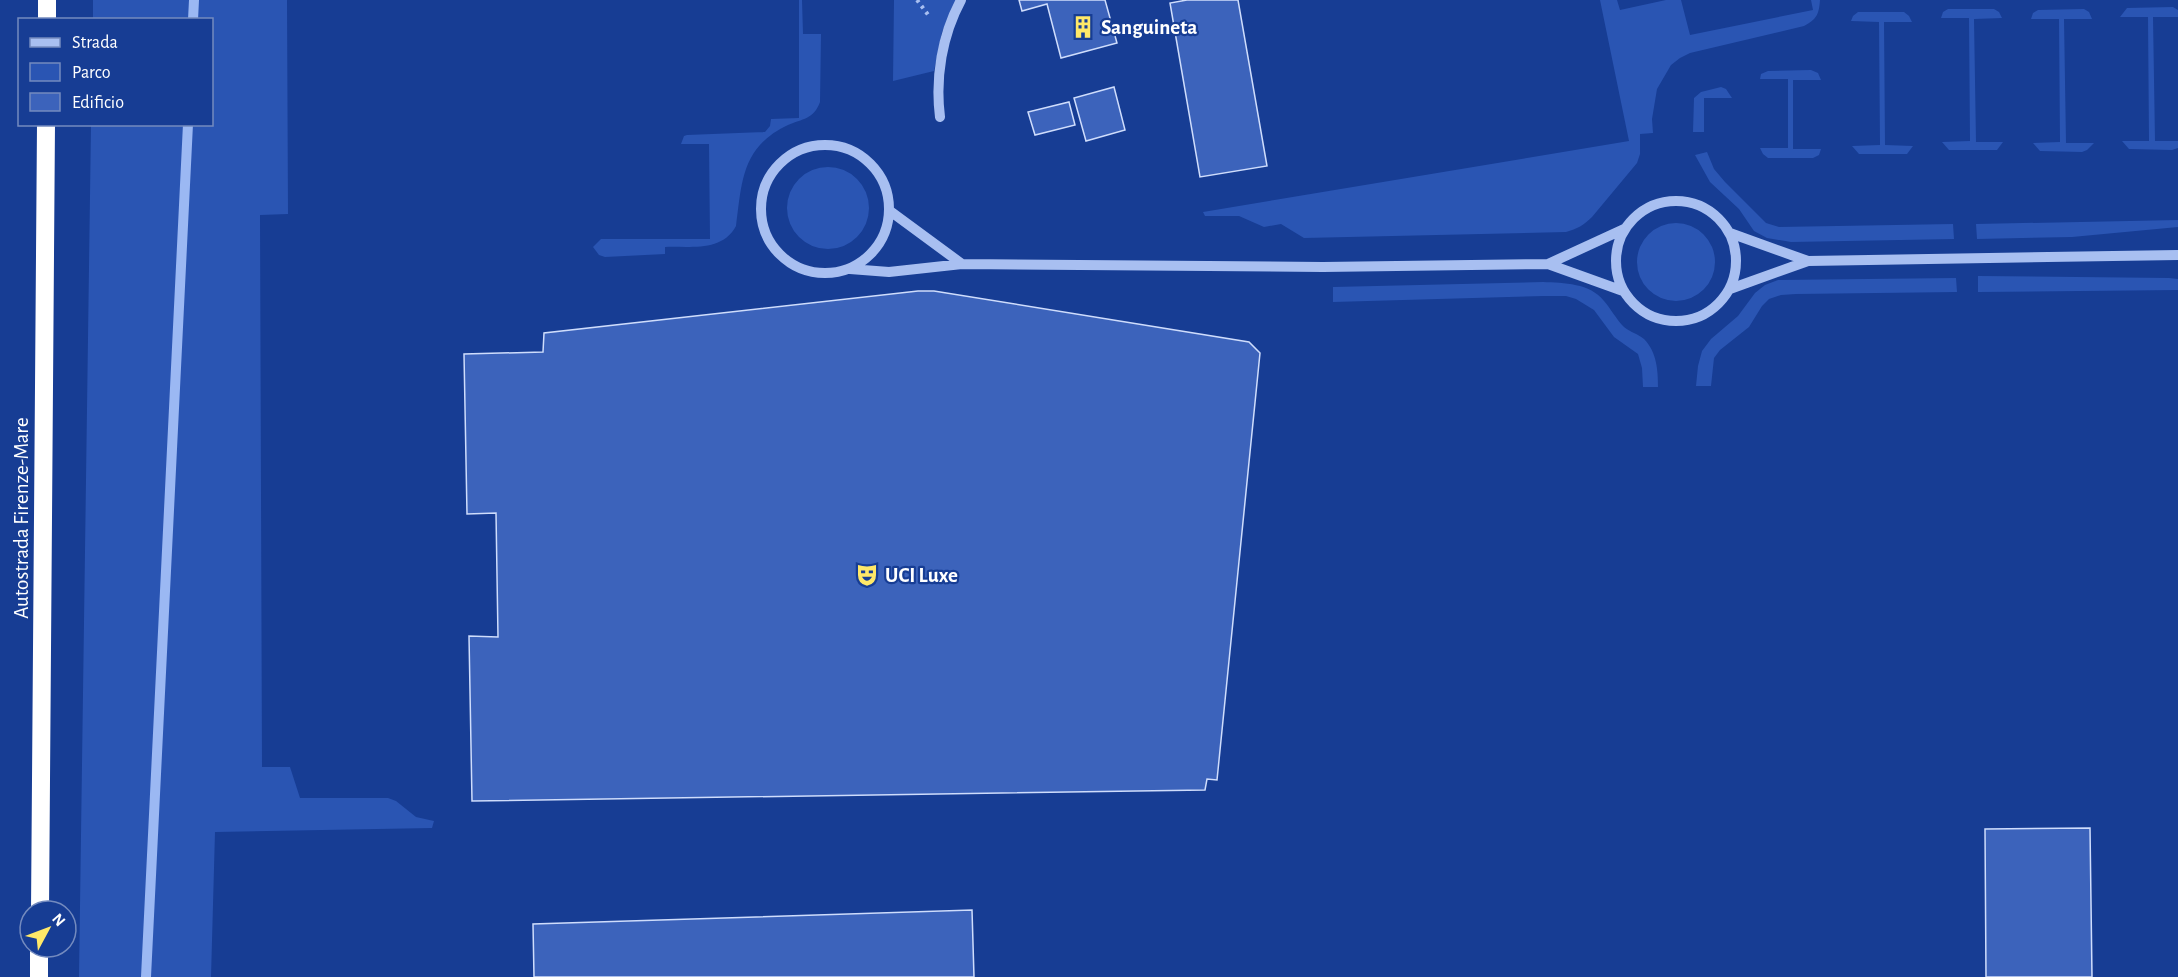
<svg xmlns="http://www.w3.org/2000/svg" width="2178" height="977" font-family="'Alegreya Sans',sans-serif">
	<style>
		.green { fill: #2a55b3 }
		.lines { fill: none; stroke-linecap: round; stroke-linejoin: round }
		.stream { stroke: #9bb8f3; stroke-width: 10 }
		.building { fill: #3c63bb; stroke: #cfddfc; stroke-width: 1.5 }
		.path { stroke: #a8bff1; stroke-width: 4; stroke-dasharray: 3 4.5; stroke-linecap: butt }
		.minor { stroke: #a8bff1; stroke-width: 10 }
		.highway { stroke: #fff; stroke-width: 18 }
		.labels { text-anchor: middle; stroke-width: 4.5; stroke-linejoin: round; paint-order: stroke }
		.poi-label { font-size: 21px; font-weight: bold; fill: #fff; stroke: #173d94; text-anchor: start }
		.street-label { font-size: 21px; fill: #fff; stroke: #173d94 }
	</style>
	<rect width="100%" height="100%" fill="#173d94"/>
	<!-- green -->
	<path class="green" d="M93,0H287L288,214L260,215L262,767H290L300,798H388L396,801L416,817L434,821L432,828L215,832L211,977H79L91,125L212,124V20L93,19Z
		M799,0H802L803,34H821L820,102C814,119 802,119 788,125C741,147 742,183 736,226C722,252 691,246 665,247V254L605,257L599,255L593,247L601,239H710L709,144H681L684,136L687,135L765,132L770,126L771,119L799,118Z
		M894,0H956L942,32L934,71L893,81Z
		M1600,0H1617L1620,10L1666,0H1681L1690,35L1813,10L1811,0H1820C1819,14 1817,19 1804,26L1690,53L1680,58L1671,65L1657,89L1652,119L1653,133L1640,134V154L1637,163L1592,217C1584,225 1577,229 1566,232L1304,238L1281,224L1264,227L1239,216H1205L1203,212L1629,141Z
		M2173,7L2178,10V17H2153L2155,141H2178V148L2172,150L2129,149L2122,141H2149L2148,17H2120L2127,8Z
		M1948,9H1994L1999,12L2002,18L1974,19L1976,142H2003L1997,150H1949L1942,142L1970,141L1969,18H1941L1943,12Z
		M2084,9L2089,12L2092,19H2064L2066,143H2094L2087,150L2082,152L2040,151L2033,143L2060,142L2059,19H2031L2033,13L2038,10Z
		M1858,12H1904L1909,16L1912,22H1884L1885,145L1913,146L1907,154H1859L1852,146L1880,145L1879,22L1851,21L1853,16Z
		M1811,70L1818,73L1821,80H1793V149H1821L1819,155L1813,158H1768L1763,154L1760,148H1788V79H1760L1761,74L1768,71Z
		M1721,87L1726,89L1732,98H1704V132H1693L1694,98L1701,92Z
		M1707,152L1714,169L1725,182L1766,223L1779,227L1953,224L1954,239L1791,242L1767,238L1754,231L1739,209L1710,182L1695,155Z
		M787 208a41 41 0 1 1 82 0a41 41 0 1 1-82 0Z
		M2178,220V227L2072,237L1977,239L1976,224Z
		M1637 262a39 39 0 1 1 78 0a39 39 0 1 1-78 0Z
		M1978,276L2169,278L2178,279V290L1978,292Z
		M1956,278L1957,292L1796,294L1781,295L1769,299L1762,306L1749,327L1720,350L1714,358L1711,386H1696L1698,366L1702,351L1711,339L1738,316L1755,293L1765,285L1778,280Z
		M1543,282C1564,283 1590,283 1604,301C1611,309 1616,319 1624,327C1630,332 1638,334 1644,339C1657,352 1658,371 1658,387H1643L1642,368L1638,354L1614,337L1594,310L1576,299L1566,296H1544L1333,302V287Z"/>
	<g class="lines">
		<!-- stream -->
		<path class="stream" d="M193,20L194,0
			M146,977L188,124"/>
	</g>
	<!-- building -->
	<path class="building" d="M1019,0H1105L1117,43L1061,58L1047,4L1022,11Z
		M1187,0H1238L1267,166L1200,177L1170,3Z
		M1114,87L1125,130L1086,141L1074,98Z
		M1069,102L1075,125L1035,135L1028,112Z
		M918,291H934L1249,342L1260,353L1217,780L1207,779L1205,790L472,801L469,636L498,637L496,513L467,514L464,354L543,352L544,333Z
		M2090,828L2092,977H1986L1985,829Z
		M972,910L974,977H534L533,924Z"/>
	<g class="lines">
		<!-- path -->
		<path class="path" d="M917,0L929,16"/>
		<!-- minor -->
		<path class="minor" d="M940,117C935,78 942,35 961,0
			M761 209a64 64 0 1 1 128 0a64 64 0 1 1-128 0Z
			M1616 261a60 60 0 1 1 120 0a60 60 0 1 1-120 0Z
			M890,211L962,264
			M1730,233L1808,261
			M1548,264L1624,229
			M850,269L889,272L962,264L1323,267L1548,264L1623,291
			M1730,289L1808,261L2178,255"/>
		<!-- highway -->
		<path class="highway" d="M47,20V0
			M40,911L46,124
			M39,977V947"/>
	</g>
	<!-- icons -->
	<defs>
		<g id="building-bare" transform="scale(1.8)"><path d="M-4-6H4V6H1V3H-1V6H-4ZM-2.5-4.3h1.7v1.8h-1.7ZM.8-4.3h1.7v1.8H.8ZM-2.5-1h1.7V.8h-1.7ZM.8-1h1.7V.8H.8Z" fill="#ffe868" stroke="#173d94" stroke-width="2.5" paint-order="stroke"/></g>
		<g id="theatre-bare" transform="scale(1.8)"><path d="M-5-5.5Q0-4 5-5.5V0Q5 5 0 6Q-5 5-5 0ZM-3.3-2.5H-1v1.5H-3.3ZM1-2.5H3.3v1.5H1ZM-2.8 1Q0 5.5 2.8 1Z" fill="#ffe868" stroke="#173d94" stroke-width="2.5" paint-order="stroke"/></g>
	</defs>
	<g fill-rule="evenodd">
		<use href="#building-bare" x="1083" y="27"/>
		<use href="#theatre-bare" x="867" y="575"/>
	</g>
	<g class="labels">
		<!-- poi labels -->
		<g class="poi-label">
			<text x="1101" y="34">Sanguineta</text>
			<text x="885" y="582">UCI Luxe</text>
		</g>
		<!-- street labels -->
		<g class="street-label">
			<text transform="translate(21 518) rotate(-90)" y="7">Autostrada Firenze-Mare</text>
		</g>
	</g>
	<!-- legend -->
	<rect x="18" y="18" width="195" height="108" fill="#173d94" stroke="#748bbf" stroke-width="1.5"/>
	<rect x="30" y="38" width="30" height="9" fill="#a8bff1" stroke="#748bbf" stroke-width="1.5"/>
	<text x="72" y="48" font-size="18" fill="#ffffff">Strada</text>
	<rect x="30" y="63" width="30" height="18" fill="#2a55b3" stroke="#748bbf" stroke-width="1.5"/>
	<text x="72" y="78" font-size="18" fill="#ffffff">Parco</text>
	<rect x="30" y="93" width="30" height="18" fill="#3c63bb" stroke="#748bbf" stroke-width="1.5"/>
	<text x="72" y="108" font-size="18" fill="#ffffff">Edificio</text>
	<!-- north arrow -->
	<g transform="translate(48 929) rotate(49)"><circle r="28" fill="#173d94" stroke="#748bbf" stroke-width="1.5"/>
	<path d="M0-4.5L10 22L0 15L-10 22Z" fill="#ffe868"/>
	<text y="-9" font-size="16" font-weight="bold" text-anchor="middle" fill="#ffffff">N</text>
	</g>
</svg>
